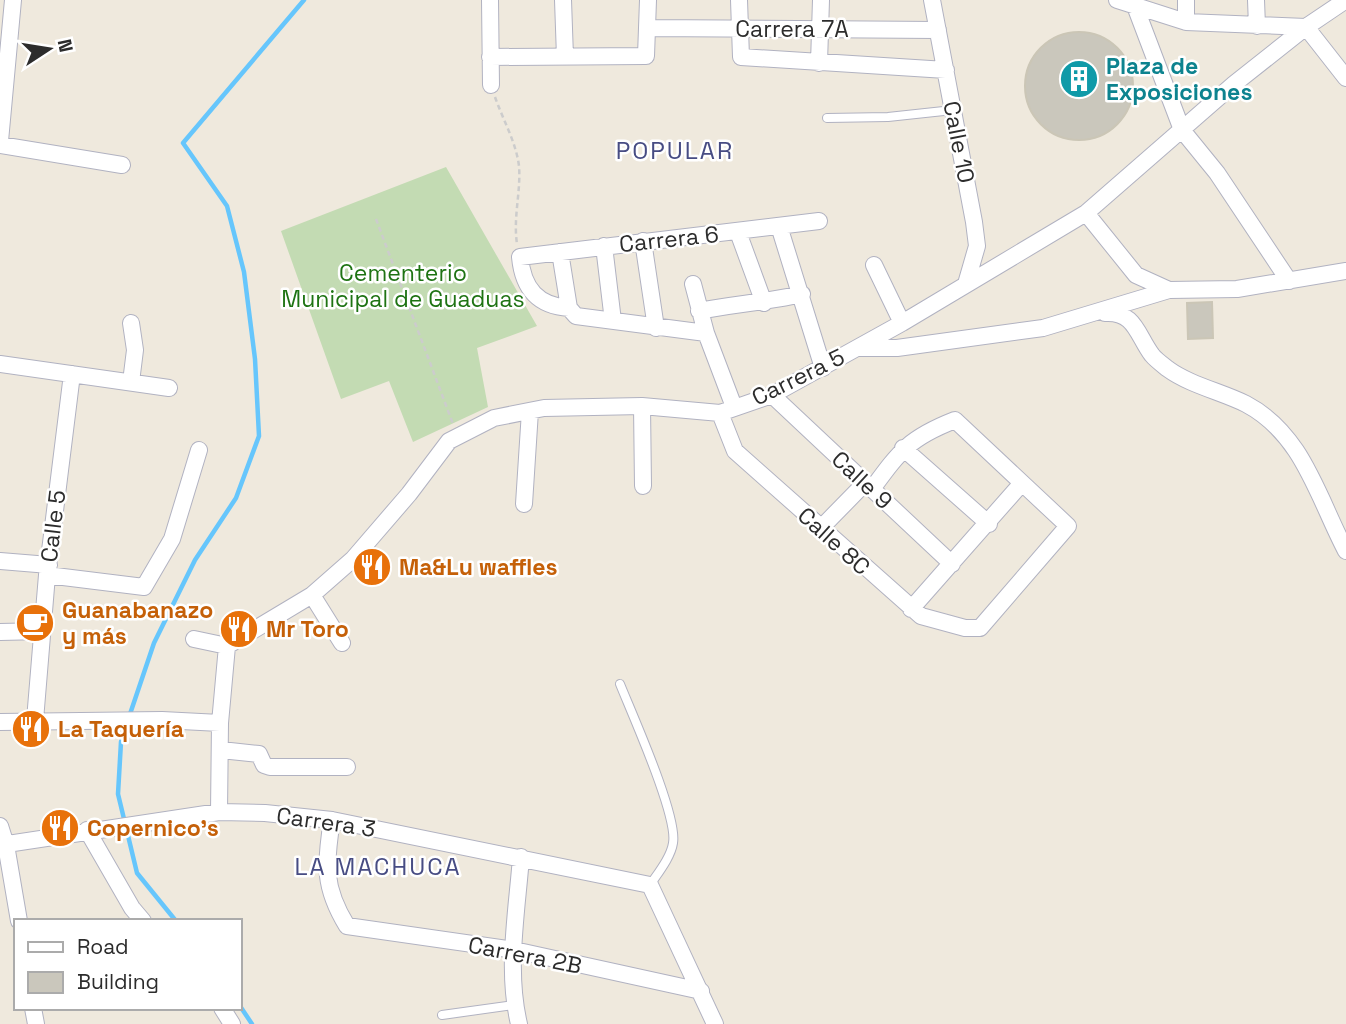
<svg xmlns="http://www.w3.org/2000/svg" width="1346" height="1024" font-family="'Space Grotesk',sans-serif">
	<style>
		.cemetery { fill: #c3dbb3 }
		.lines { fill: none; stroke-linecap: round; stroke-linejoin: round }
		.stream { stroke: #66c6fc; stroke-width: 4.5 }
		.building { fill: #cac7bc; stroke: #cbc6b6; stroke-width: 2 }
		.service-casing { stroke: #b1b2c1; stroke-width: 10 }
		.minor-casing { stroke: #b1b2c1; stroke-width: 18 }
		.path { stroke: #ccc; stroke-width: 2.5; stroke-dasharray: 5 3.5; stroke-linecap: butt }
		.service { stroke: #fff; stroke-width: 8 }
		.minor { stroke: #fff; stroke-width: 16 }
		.labels { text-anchor: middle; stroke-width: 5; stroke-linejoin: round; paint-order: stroke }
		.street-label { font-size: 23px; fill: #2c2c2c; stroke: #fff }
		.culture-label { font-size: 23px; font-weight: bold; fill: #0d838f; stroke: #fff; text-anchor: start }
		.park-label { font-size: 23px; fill: #1e7313; stroke: #fff }
		.food-label { font-size: 23px; font-weight: bold; fill: #c56008; stroke: #fff; text-anchor: start }
		.neighbourhood-label { font-size: 24px; letter-spacing: 2px; fill: #474c83; stroke: #fff }
	</style>
	<rect width="100%" height="100%" fill="#efe9dd"/>
	<!-- cemetery -->
	<path class="cemetery" d="M446,167L537,326L477,348L488,407L413,442L389,381L341,399L281,231Z"/>
	<g class="lines">
		<!-- stream -->
		<path class="stream" d="M129,717L154,643L195,560L236,498L259,436L255,359L244,272L227,206L183,143L304,0
			M126,725L121,742L118,794L137,873L176,921
			M240,1006L252,1024"/>
	</g>
	<!-- building -->
	<path class="building" d="M1025 86a54 54 0 1 1 108 0a54 54 0 1 1-108 0Z
		M1212,302L1213,338L1188,339L1187,303Z"/>
	<g class="lines">
		<!-- service casing -->
		<g class="service-casing">
			<path id="service" d="M827,118L888,117L953,110
				M620,684C632,714 678,816 673,843C671,857 658,873 650,885
				M442,1015L514,1005"/>
		</g>
		<!-- minor casing -->
		<g class="minor-casing">
			<path id="minor" d="M490,0L491,85
				M563,0L565,57
				M739,0L741,57L946,70
				M932,0L974,222L977,246L966,284
				M1117,0L1186,22L1306,27L1346,0
				M1186,0V22
				M1256,0L1257,26
				M1135,6L1182,130L1217,173L1289,281
				M647,28L938,30
				M490,57L646,56L648,0
				M819,63L821,0
				M0,141L13,0
				M0,145L122,165
				M1086,213L1136,275L1169,290
				M779,226L823,368
				M738,232L764,303
				M643,241L656,328
				M604,246L613,321
				M560,252L569,308L576,316L706,333
				M874,265L902,323
				M693,284L706,333L734,407
				M569,308C538,306 523,289 520,257L819,221
				M699,311C734,304 768,302 802,294
				M1105,313C1135,311 1137,335 1152,355C1156,360 1163,365 1168,369C1190,385 1222,392 1246,404C1303,434 1318,498 1346,551
				M131,323L135,350L131,382
				M860,348H897L1043,328L1169,290L1237,289L1346,271
				M0,364L169,388
				M772,395L952,564
				M642,406L643,486
				M720,413L735,451L921,616L965,628H980L1068,526L955,420C909,438 900,451 872,489
				M903,448L989,524
				M524,504L530,411
				M820,529L865,483
				M0,561L49,565
				M47,575L144,587L172,539L199,450
				M312,595L342,643
				M911,609L1022,483
				M0,632L43,631
				M194,639L227,646L312,595L353,559L409,494L449,441L494,418L544,408L642,406L720,413L772,395L902,323L1086,213L1234,84L1306,27L1346,78
				M35,720L47,575L72,374
				M0,722L162,720L220,723
				M221,750L259,754L264,765L270,767H347
				M219,812L220,723L227,646
				M332,820C325,864 323,887 347,926L514,950L701,991
				M0,826L6,845L19,921
				M87,830L132,908L143,921
				M0,845L219,812L265,813L332,820L650,885L715,1024
				M33,1008L36,1024
				M222,1008L232,1024
				M519,1024C506,970 517,911 521,857"/>
		</g>
		<!-- path -->
		<path class="path" d="M495,97C503,120 516,142 519,166C521,192 513,217 517,244
			M376,219L453,424"/>
		<!-- service -->
		<use href="#service" class="service"/>
		<!-- minor -->
		<use href="#minor" class="minor"/>
	</g>
	<!-- icons -->
	<defs>
		<g id="building-disc" transform="scale(2.0125)"><circle r="9.5" fill="#0f9aa8" stroke="#fff"/><path d="M-4-6H4V6H1V3H-1V6H-4ZM-2.5-4.3h1.7v1.8h-1.7ZM.8-4.3h1.7v1.8H.8ZM-2.5-1h1.7V.8h-1.7ZM.8-1h1.7V.8H.8Z" fill="#fff"/></g>
		<g id="restaurant-disc" transform="scale(2.0125)"><circle r="9.5" fill="#e8710a" stroke="#fff"/><path d="M-5-6h1v4h1v-4h1v4h1v-4h1v5L-1.5 .5V6h-2V.5L-5-1ZM5-6V6H3V1.5H1.5Q1.5-4 5-6Z" fill="#fff"/></g>
		<g id="cafe-disc" transform="scale(2.0125)"><circle r="9.5" fill="#e8710a" stroke="#fff"/><path d="M-5.5-4.5H6V0H3Q3 3.5 0 3.5H-2.5Q-5.5 3.5-5.5 0ZM3-3.2v2h1.7v-2ZM-6 4.5H4V6H-6Z" fill="#fff"/></g>
	</defs>
	<g fill-rule="evenodd">
		<use href="#building-disc" x="1079" y="79"/>
		<use href="#restaurant-disc" x="372" y="567"/>
		<use href="#cafe-disc" x="35" y="623"/>
		<use href="#restaurant-disc" x="239" y="629"/>
		<use href="#restaurant-disc" x="31" y="729"/>
		<use href="#restaurant-disc" x="60" y="828"/>
	</g>
	<g class="labels">
		<!-- street labels -->
		<g class="street-label">
			<text x="792" y="37">Carrera 7A</text>
			<text transform="translate(959 142) rotate(79)" y="8">Calle 10</text>
			<text transform="translate(669 239) rotate(-6)" y="8">Carrera 6</text>
			<text transform="translate(798 377) rotate(-26)" y="8">Carrera 5</text>
			<text transform="translate(862 480) rotate(43)" y="8">Calle 9</text>
			<text transform="translate(53 526) rotate(-83)" y="8">Calle 5</text>
			<text transform="translate(834 541) rotate(42)" y="8">Calle 8C</text>
			<text transform="translate(326 822) rotate(8)" y="8">Carrera 3</text>
			<text transform="translate(525 955) rotate(11)" y="8">Carrera 2B</text>
		</g>
		<!-- culture labels -->
		<g class="culture-label">
			<text x="1106" y="74">Plaza de<tspan x="1106" dy="26">Exposiciones</tspan></text>
		</g>
		<!-- park labels -->
		<g class="park-label">
			<text x="403" y="281">Cementerio<tspan x="403" dy="26">Municipal de Guaduas</tspan></text>
		</g>
		<!-- food labels -->
		<g class="food-label">
			<text x="399" y="575">Ma&amp;Lu waffles</text>
			<text x="62" y="618">Guanabanazo<tspan x="62" dy="26">y más</tspan></text>
			<text x="266" y="637">Mr Toro</text>
			<text x="58" y="737">La Taquería</text>
			<text x="87" y="836">Copernico's</text>
		</g>
		<!-- neighbourhood labels -->
		<g class="neighbourhood-label">
			<text x="675" y="159">POPULAR</text>
			<text x="378" y="875">LA MACHUCA</text>
		</g>
	</g>
	<!-- legend -->
	<rect x="14" y="919" width="228" height="91" fill="#ffffff" stroke="#ababab" stroke-width="2"/>
	<rect x="28" y="942" width="35" height="10" fill="#ffffff" stroke="#ababab" stroke-width="2"/>
	<text x="77" y="954" font-size="21" fill="#2c2c2c">Road</text>
	<rect x="28" y="972" width="35" height="21" fill="#cac7bc" stroke="#ababab" stroke-width="2"/>
	<text x="77" y="989" font-size="21" fill="#2c2c2c">Building</text>
	<!-- north arrow -->
	<g transform="translate(49 49) rotate(78)" stroke="#ffffff" stroke-width="5" paint-order="stroke">
	<path d="M0-5L12 26L0 18L-12 26Z" fill="#2c2c2c"/>
	<text y="-10" font-size="19" font-weight="bold" text-anchor="middle" fill="#2c2c2c">N</text>
	</g>
</svg>
